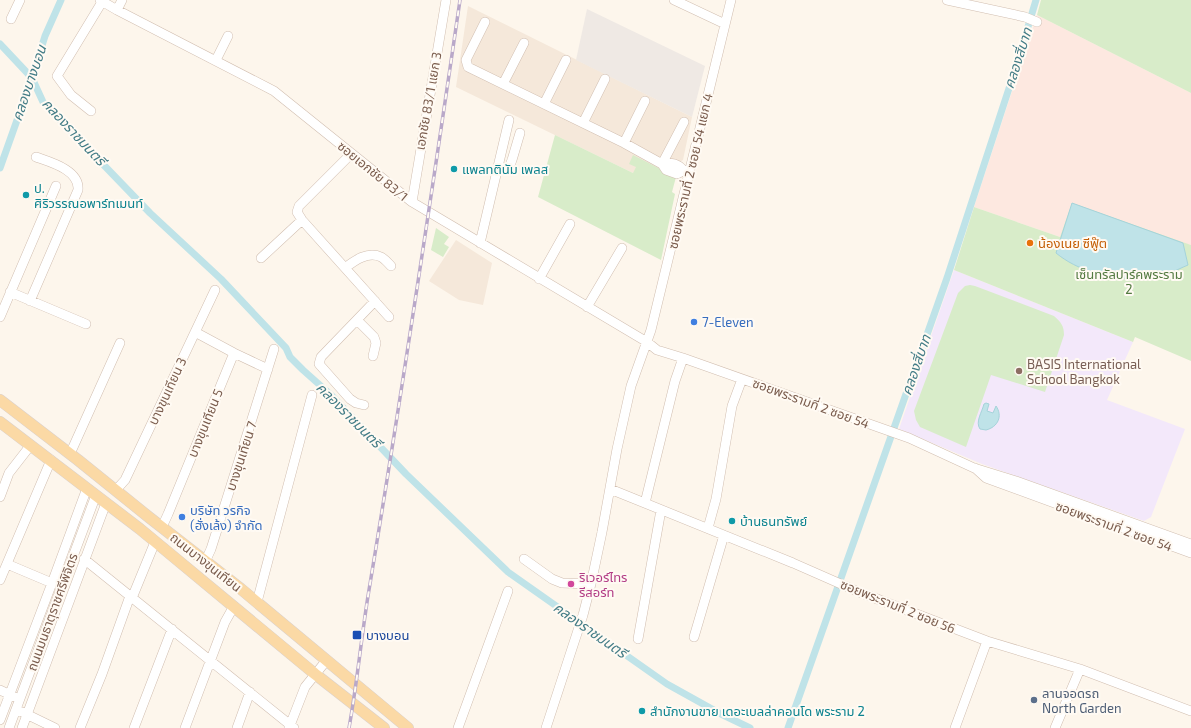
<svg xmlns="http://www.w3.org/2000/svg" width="1191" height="728" font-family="'Exo 2','Noto Sans Thai',sans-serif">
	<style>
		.residential { fill: #f5e8da }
		.commercial { fill: #fde8e0 }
		.industrial { fill: #efe9e4 }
		.education { fill: #f3e8fa }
		.green { fill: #d8ecc9 }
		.water { fill: #bfe3e8; stroke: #a5d3da }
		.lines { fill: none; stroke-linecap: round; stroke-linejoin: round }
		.canal { stroke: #bfe3e8; stroke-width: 7 }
		.minor-casing { stroke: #d1beb0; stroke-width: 10 }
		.major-casing { stroke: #dad1cd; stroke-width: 12 }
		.minor { stroke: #fff; stroke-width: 9 }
		.major { stroke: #fbd9a5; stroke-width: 11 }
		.rail-casing { stroke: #b9a8c9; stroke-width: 3.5 }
		.rail { stroke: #fffaf3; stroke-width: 2; stroke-dasharray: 6; stroke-linecap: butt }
		.culture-dot { fill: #0f9aa8; stroke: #fffaf3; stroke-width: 1.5 }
		.food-dot { fill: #e8710a; stroke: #fffaf3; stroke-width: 1.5 }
		.shop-dot { fill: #3f7fe0; stroke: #fffaf3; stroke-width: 1.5 }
		.education-dot { fill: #8d6e63; stroke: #fffaf3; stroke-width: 1.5 }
		.hotel-dot { fill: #d1479c; stroke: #fffaf3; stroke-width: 1.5 }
		.transit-dot { fill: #1a4fb4; stroke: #fffaf3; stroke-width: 1.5 }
		.service-dot { fill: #5c6f8a; stroke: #fffaf3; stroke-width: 1.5 }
		.labels { text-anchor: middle; stroke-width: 4; stroke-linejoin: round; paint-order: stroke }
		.street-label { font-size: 13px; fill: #7a5c4d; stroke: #fffaf3 }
		.culture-label { font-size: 13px; fill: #0d838f; stroke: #fffaf3; text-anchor: start }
		.food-label { font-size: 13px; fill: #c56008; stroke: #fffaf3; text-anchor: start }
		.park-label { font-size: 13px; fill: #537a41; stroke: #fffaf3 }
		.shop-label { font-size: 13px; fill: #366cbe; stroke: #fffaf3; text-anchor: start }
		.education-label { font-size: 13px; fill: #785e54; stroke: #fffaf3; text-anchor: start }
		.hotel-label { font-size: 13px; fill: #b23c85; stroke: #fffaf3; text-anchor: start }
		.transit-label { font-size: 13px; fill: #164399; stroke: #fffaf3; text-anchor: start }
		.service-label { font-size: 13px; fill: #4e5e75; stroke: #fffaf3; text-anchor: start }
		.water-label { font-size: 14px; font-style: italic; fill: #437c86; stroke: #fffaf3 }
	</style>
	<rect width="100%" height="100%" fill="#fdf6ec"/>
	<!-- residential -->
	<path class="residential" d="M468,6L692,117L683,160L668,168L633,173L456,87Z
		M456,240L492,263L483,305L459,300L429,281Z"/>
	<!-- commercial -->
	<path class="commercial" d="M1037,15L1191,93V245L1183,243L1060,237L974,207Z"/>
	<!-- industrial -->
	<path class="industrial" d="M587,9L705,66L692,117L576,60Z"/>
	<!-- education -->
	<path class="education" d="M954,270L1133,342L1107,400L1185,429L1151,517L1144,521L982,464L899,429Z"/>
	<!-- green -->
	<path class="green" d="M1041,0H1191V93L1037,15Z
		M555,135L633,173L636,167L629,164L633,155L676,177L672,192L675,194L661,260L538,197Z
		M1072,203L1191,245V361L1135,337L1133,342L954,270L974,207L1060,237Z
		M436,228L449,237L444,244L449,247L443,257L431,250Z
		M970,285L975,286L1054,316C1061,322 1064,326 1064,335L1045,392L991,375L966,447L920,427L916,420L914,411L958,293L965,286Z"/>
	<!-- water -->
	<path class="water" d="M1072,203L1183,243L1188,265C1176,270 1164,277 1151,279C1145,280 1138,279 1133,279C1105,277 1078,271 1056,253Z
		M986,403L989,404L987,411L993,413L996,406C1003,416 998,427 986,430C984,430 982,429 980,429C975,422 982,412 984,404Z"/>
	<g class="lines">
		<!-- canal -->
		<path class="canal" d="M0,44L32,78L43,102L150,213L221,279L286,348L290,357L303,370L331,395L406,474L508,572L667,684L721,714L750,728
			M0,168L32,78L45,36L61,0
			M788,728L947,278L1015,70L1036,0"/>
		<!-- minor casing -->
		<g class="minor-casing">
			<path id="minor" d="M100,0L117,10L274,91L412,202L647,342L657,350L683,358L909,438L974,468L1016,481L1191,544
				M674,0L725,24
				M947,0L1025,17L1037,22
				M117,10L122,0
				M11,19L20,0
				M485,22L466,60L468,67L624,143L662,164L666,170L677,174L683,171
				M216,60L228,36
				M503,84L524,43
				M544,104L566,60
				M91,111L71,95L57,76L102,2
				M583,123L605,79
				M624,143L645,101
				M351,154L299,206L297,212L302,220L389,317
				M662,164L684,122
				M662,164C667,163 674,163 679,166C683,169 683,171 688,172
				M498,167L505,168L510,165L512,160L520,133
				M412,202L446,0
				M480,243L509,120
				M261,258L302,220
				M345,268C355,260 368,251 381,257C385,259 388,263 391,266
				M539,279L570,224
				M10,292L86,324
				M30,301L78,190C80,170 50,162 36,157
				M587,307L622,248
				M0,317L56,186
				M357,320L374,337L376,343L373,356
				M195,332L234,353
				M364,405L356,403L350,399L319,364L321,357L375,301
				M70,454L120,343
				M975,468L986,478L1191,553
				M610,489L793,563L859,592L987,641L1080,669L1191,711
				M116,490L125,480L215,290
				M0,497L9,473L30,446
				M645,503L675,381L683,358
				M162,527L168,514L234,353L268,369
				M708,528L716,499L732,406L742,379
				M84,559L294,728
				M524,559L552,579L562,583L591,584
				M205,562L211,549L274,349
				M7,564L52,583
				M0,580L51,460
				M132,598L155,542
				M257,602L312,395
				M694,637L724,535
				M638,639L661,510
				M0,690L15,697
				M22,712L55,728
				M0,720L52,583L87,488
				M9,728L96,495
				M22,728L106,503
				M80,728L102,674L130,596
				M134,728L172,629
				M185,728L225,622L234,606
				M237,728L250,692
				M289,728L305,687L326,661
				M458,728L508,591
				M546,728L583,615L591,584L602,532L617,449L631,386L651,330L731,0
				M955,728L987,641
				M1055,728L1080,669"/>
		</g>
		<!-- major casing -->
		<g class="major-casing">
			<path id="major" d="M0,400L78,460L150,518L241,589L408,728
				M0,422L140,529L315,674L384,728"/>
		</g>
		<!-- minor -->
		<use href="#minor" class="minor"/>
		<!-- major -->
		<use href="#major" class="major"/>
		<!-- rail casing -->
		<g class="rail-casing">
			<path id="rail" d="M349,728C357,684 361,640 368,596C401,398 431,199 460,0"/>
		</g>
		<!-- rail -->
		<use href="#rail" class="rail"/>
	</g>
	<!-- markers -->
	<g class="culture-dot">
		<circle cx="454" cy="169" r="4"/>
		<circle cx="26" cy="195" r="4"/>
		<circle cx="732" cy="521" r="4"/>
		<circle cx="642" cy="711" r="4"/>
	</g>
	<circle class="food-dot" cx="1030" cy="243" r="4"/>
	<g class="shop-dot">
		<circle cx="694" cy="322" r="4"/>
		<circle cx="182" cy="517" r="4"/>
	</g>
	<circle class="education-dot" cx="1019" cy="371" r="4"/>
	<circle class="hotel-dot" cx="571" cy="584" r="4"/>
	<rect class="transit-dot" x="352" y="630" width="10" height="10" rx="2"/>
	<circle class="service-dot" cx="1034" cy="700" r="4"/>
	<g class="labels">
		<!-- street labels -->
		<g class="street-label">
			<text transform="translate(428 101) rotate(-80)" y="5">เอกชัย 83/1 แยก 3</text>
			<text transform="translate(373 171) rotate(39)" y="5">ซอยเอกชัย 83/1</text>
			<text transform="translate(690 171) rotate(-77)" y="5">ซอยพระรามที่ 2 ซอย 54 แยก 4</text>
			<text transform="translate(167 391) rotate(-65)" y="5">บางขุนเทียน 3</text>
			<text transform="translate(811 403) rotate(20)" y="5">ซอยพระรามที่ 2 ซอย 54</text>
			<text transform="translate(205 423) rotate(-68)" y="5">บางขุนเทียน 5</text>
			<text transform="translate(241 456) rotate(-72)" y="5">บางขุนเทียน 7</text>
			<text transform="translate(1114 526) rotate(20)" y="5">ซอยพระรามที่ 2 ซอย 54</text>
			<text transform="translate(206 562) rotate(38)" y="5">ถนนบางขุนเทียน</text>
			<text transform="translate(898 606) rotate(22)" y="5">ซอยพระรามที่ 2 ซอย 56</text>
			<text transform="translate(52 612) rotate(-70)" y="5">ถนนมนธาตุราชศรีพิจิตร</text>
		</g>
		<!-- culture labels -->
		<g class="culture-label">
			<text x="462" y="174">แพลทตินัม เพลส</text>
			<text x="34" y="193">ป.<tspan x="34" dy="15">ศิริวรรณอพาร์ทเมนท์</tspan></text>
			<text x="740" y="526">บ้านธนทรัพย์</text>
			<text x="650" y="716">สำนักงานขาย เดอะเบลล่าคอนโด พระราม 2</text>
		</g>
		<!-- food labels -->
		<g class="food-label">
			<text x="1038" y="248">น้องเนย ซีฟู๊ต</text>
		</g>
		<!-- park labels -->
		<g class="park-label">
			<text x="1129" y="279">เซ็นทรัลปาร์คพระราม<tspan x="1129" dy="15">2</tspan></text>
		</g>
		<!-- shop labels -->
		<g class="shop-label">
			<text x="702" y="327">7-Eleven</text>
			<text x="190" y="515">บริษัท วรกิจ<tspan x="190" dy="15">(ฮั่งเล้ง) จำกัด</tspan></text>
		</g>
		<!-- education labels -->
		<g class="education-label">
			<text x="1027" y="369">BASIS International<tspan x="1027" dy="15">School Bangkok</tspan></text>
		</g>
		<!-- hotel labels -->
		<g class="hotel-label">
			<text x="579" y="582">ริเวอร์ไทร<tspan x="579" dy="15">รีสอร์ท</tspan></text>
		</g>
		<!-- transit labels -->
		<g class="transit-label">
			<text x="366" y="640">บางบอน</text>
		</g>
		<!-- service labels -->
		<g class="service-label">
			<text x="1042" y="698">ลานจอดรถ<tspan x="1042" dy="15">North Garden</tspan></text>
		</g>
		<!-- water labels -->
		<g class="water-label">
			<text transform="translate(1018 58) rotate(-72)" y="5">คลองสี่บาท</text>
			<text transform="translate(29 83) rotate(-71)" y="5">คลองบางบอน</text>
			<text transform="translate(74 132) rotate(47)" y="5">คลองราชมนตรี</text>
			<text transform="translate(916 365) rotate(-71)" y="5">คลองสี่บาท</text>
			<text transform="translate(349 415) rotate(45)" y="5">คลองราชมนตรี</text>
			<text transform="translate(590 630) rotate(35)" y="5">คลองราชมนตรี</text>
		</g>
	</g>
</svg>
